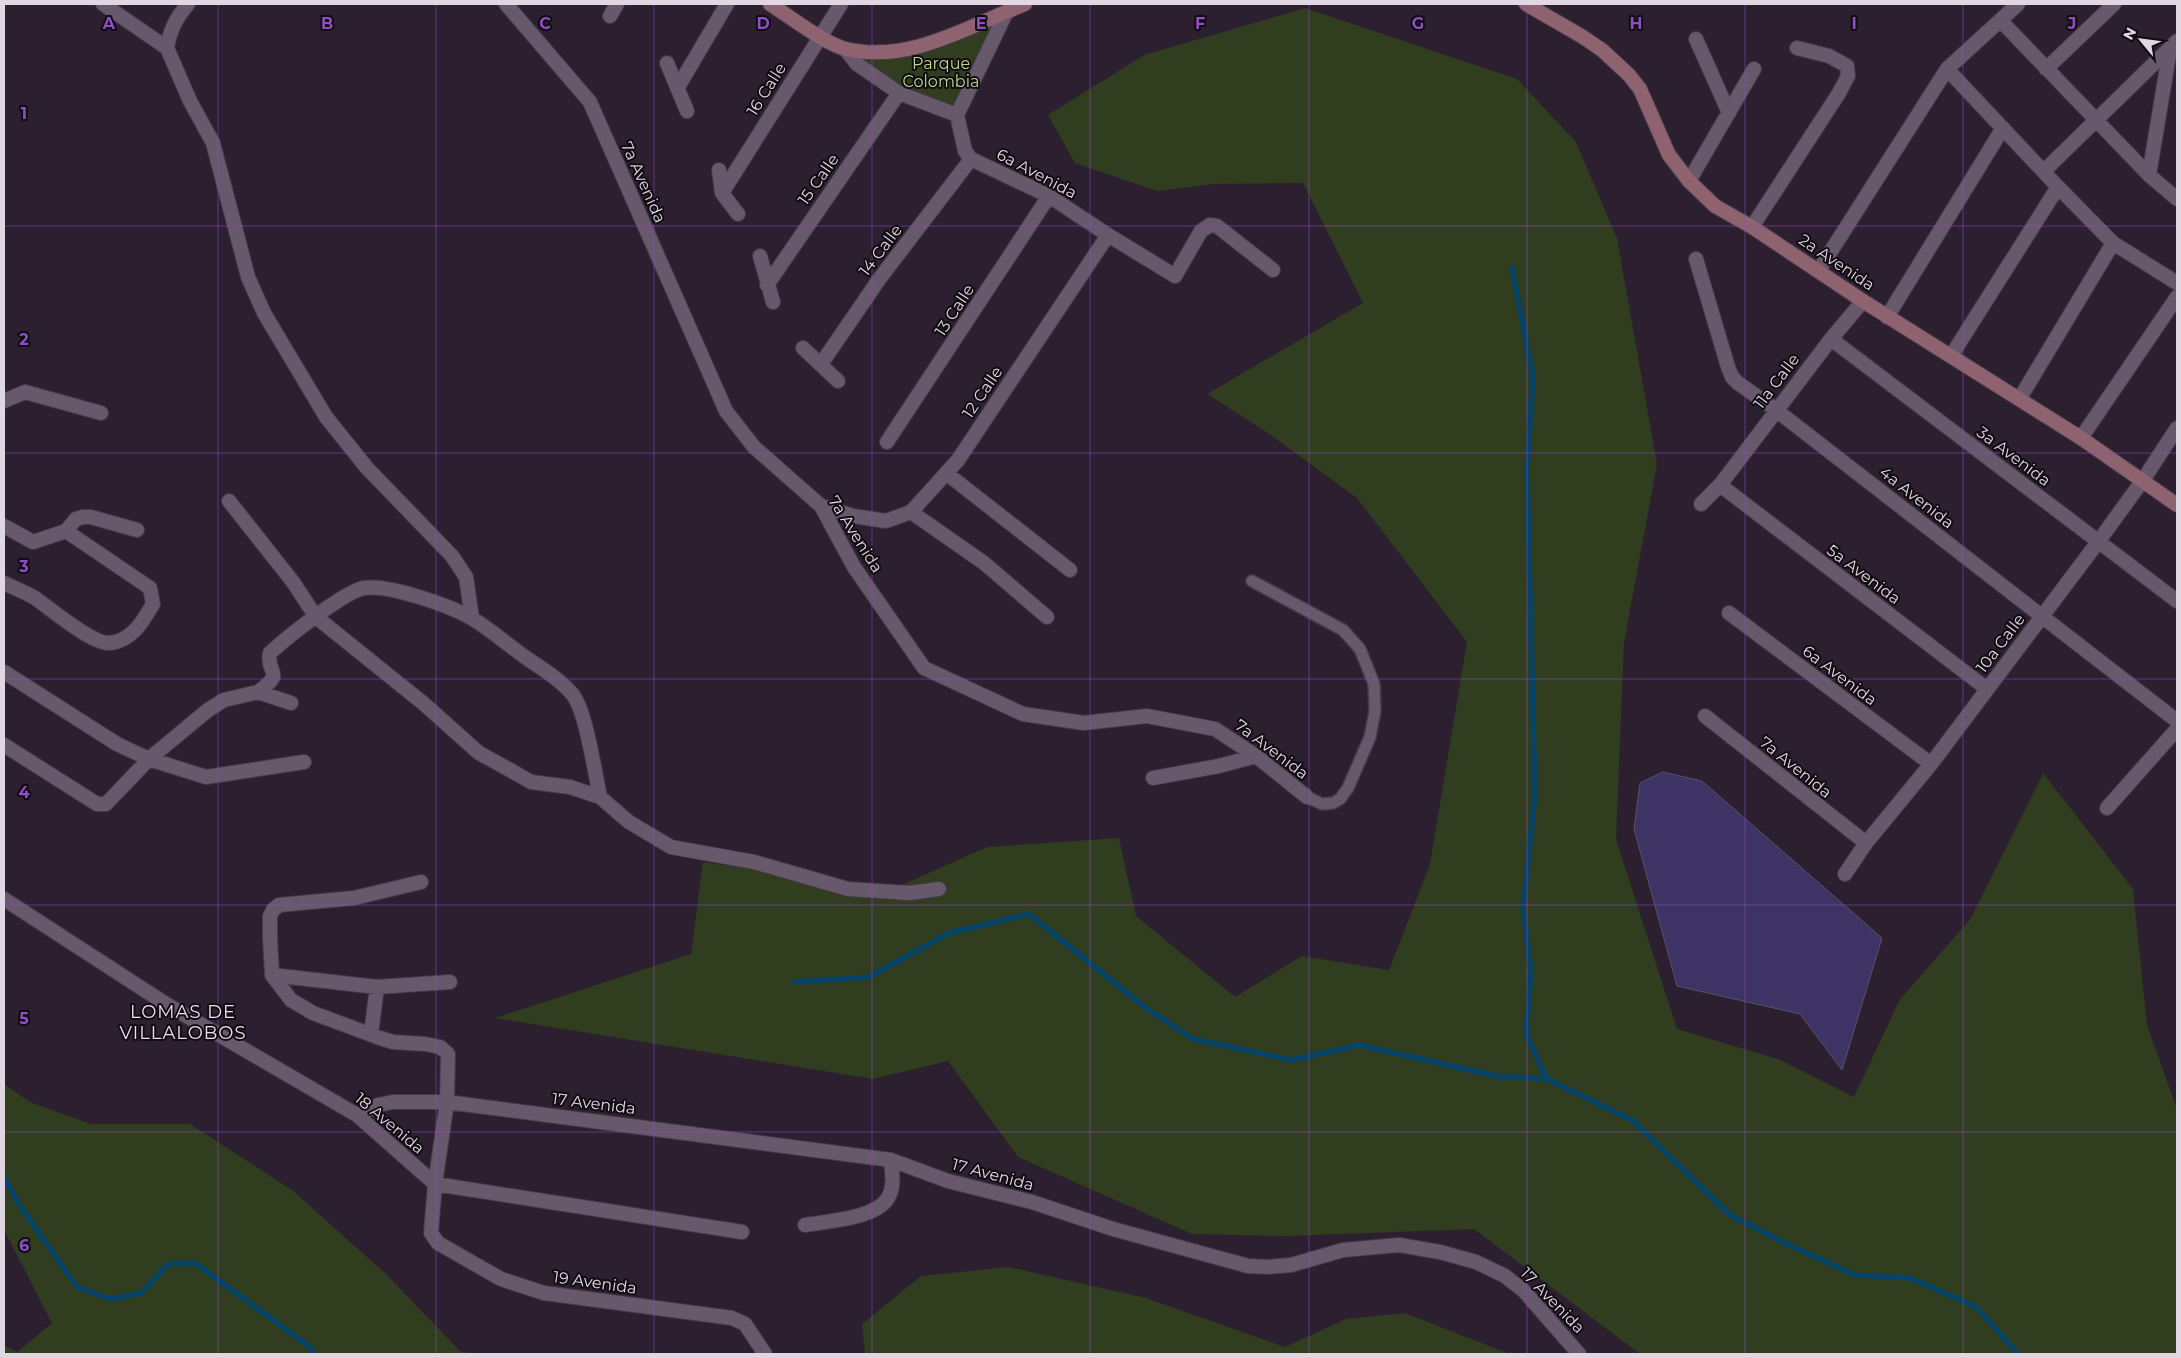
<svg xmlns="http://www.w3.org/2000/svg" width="2181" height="1358" font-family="Montserrat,sans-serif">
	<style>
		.green { fill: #303d1f }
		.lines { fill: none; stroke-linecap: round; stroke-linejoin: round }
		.stream { stroke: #054467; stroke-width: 5.5 }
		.building { fill: #3e3365; stroke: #565369 }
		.service-casing { stroke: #453a48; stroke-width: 14 }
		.pedestrian-casing { stroke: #453a48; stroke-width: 16 }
		.minor-casing { stroke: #453a48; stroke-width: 16 }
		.secondary-casing { stroke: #453a48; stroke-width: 16 }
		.service { stroke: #67586b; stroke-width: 11 }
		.pedestrian { stroke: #67586b; stroke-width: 14 }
		.minor { stroke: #67586b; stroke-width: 14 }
		.secondary { stroke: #8f6270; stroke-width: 14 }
		.grid { fill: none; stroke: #8f4ec6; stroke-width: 1; stroke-opacity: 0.55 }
		.labels { text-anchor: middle; stroke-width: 4; stroke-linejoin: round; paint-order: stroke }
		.park-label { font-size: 16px; fill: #b6da89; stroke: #110b12 }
		.street-label { font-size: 16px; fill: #e0d7e2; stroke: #110b12 }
		.neighbourhood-label { font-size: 18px; letter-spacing: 1px; fill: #eddbf2; stroke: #110b12 }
		.grid-label { font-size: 16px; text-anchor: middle; font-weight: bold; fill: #8f4ec6; stroke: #110b12; stroke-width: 4; stroke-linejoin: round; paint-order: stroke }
	</style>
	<rect width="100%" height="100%" fill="#2c1f2f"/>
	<!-- green -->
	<path class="green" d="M1305,8L1517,79L1576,142L1617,238L1657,464L1624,643L1616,839L1677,1029L1778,1059L1854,1097L1899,1001L1971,918L2043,773L2133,889L2147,1025L2177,1109V1354H1640L1474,1229L1288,1236L1192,1234L1018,1157L948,1061L873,1079L495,1018L691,954L703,862L795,875L884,893L987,847L1119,838L1136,916L1235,997L1302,956L1389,970L1430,864L1467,642L1357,498L1268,433L1207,394L1363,303L1303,183L1214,184L1157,191L1075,163L1048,115L1144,55Z
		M1003,12L957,115L894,90L849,53L907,50Z
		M4,1084L30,1102L91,1124H190L292,1190L386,1274L460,1351L472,1354H4V1345L17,1352L52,1323L4,1230Z
		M1009,1267L1146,1298L1285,1347L1346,1319L1405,1313L1510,1354H865L862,1324L921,1276Z"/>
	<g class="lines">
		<!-- stream -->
		<path class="stream" d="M1512,268L1533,377L1527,470L1535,795L1523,907L1531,972L1526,1034L1547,1079
			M795,982L869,977L949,933L1029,914L1146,1008L1193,1039L1292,1060L1359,1045L1496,1076L1547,1079L1632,1120L1730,1215L1787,1244L1855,1275L1910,1278L1976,1307L2018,1354
			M4,1177L18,1203L77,1287L110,1299L141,1293L168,1264L195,1263L310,1347L313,1354"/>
	</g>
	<!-- building -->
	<path class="building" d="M1663,772L1702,781L1882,938L1842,1070L1800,1014L1677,986L1634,829L1640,783Z"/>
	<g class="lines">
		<!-- service casing -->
		<g class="service-casing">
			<path id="service" d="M1252,581L1343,630L1360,649L1374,684L1375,711L1370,737L1348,788L1340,799L1333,803L1322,804L1307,797"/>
		</g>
		<!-- pedestrian casing -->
		<g class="pedestrian-casing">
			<path id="pedestrian" d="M2107,808L2177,729"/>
		</g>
		<!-- minor casing -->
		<g class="minor-casing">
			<path id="minor" d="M103,4L167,48L190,101L213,143L248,277L264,313L326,417L367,468L452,556L466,577L472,618
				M506,4L590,102L726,411L754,447L821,506L854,567L924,668L1023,714L1084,723L1147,716L1215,729L1256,756L1307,797
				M1007,11L957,115L965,151L971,159L1049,196L1108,235
				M610,16L617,4
				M2001,21L2149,175L2177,199
				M1696,39L1729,113
				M167,48C170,30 176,18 188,4
				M845,49L857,64L899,93L957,115
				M667,63L687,111
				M1947,69L2058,187L2113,243L2177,283
				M2046,69L2114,4
				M678,87L727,4
				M719,170L722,193L738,214
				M2044,171L2177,41
				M2149,175L2170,49
				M1689,181L1754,69
				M722,193L841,4
				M1752,227L1839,93L1848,76L1847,66L1829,56L1797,48
				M760,256L773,302
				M1696,259L1728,367L1732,377L1738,383L1776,410L2177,721
				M1819,270L1947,69L2018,4
				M767,285L899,93
				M1887,317L2003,128
				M1831,339L2177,601
				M803,348L838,381
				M1951,356L2058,187
				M821,364L880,278L971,159
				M2020,398L2113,243
				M4,401L25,392L101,413
				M2081,438L2177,297
				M887,442L1049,196
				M946,473L1070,570
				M1720,485L1987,689
				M229,501L293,582L316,617L423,703L479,753L510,770L531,782L570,787L600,797L629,822L671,847L754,862L848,889L909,893L939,889
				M1701,504L1720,485L1831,339L1863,301
				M821,506L853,516L886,521L911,512L958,460L1108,235L1175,276L1201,231L1210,225L1217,226L1273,270
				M911,512L984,563L1047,617
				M4,526L33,542L66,531L76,519L83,517H91L137,530
				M4,583C14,588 25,592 35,598C51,609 93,645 110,643C132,641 143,621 153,604L150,588L66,531
				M1729,613L1931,764
				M4,672L117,744L149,759L206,777L304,762
				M258,692C287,671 265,674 270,653C286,638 345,591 364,588C389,584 451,606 473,619C491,630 508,645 525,657C541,668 561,680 573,695C586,712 595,773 600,797
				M1705,716L1866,843
				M4,745L97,804H106L149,759L208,710L224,700L258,692L291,703
				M1153,778L1219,766L1256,756
				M1845,874L1866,843L1931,764L2098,542L2143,480L2177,428
				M421,882L354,898L279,905L273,910L270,916V938L272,975L291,1000L313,1013L380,1038L393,1042L425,1044L440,1047L448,1054L447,1102L435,1184L431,1233L438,1243L501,1279L544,1293L732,1318L745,1324L765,1354
				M4,899L166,1004L357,1115L435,1184L742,1232
				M272,975L377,987L450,982
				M371,1034L377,987
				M357,1115L378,1105L393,1102H447L891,1160L948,1181L1032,1202L1113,1229L1248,1266L1267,1267L1291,1265L1343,1250L1399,1245L1440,1252L1476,1262L1505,1276L1524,1291L1579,1354
				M805,1225C827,1221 875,1219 888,1198C895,1186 892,1173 891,1160"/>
		</g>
		<!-- secondary casing -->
		<g class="secondary-casing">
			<path id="secondary" d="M770,4C789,16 825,44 846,49C909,64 969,26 1025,4
				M1526,4L1583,37L1602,50L1629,75L1640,89L1669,155L1689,181L1715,206L1752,227L1863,301L2081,438L2177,505"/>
		</g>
		<!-- service -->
		<use href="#service" class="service"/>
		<!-- pedestrian -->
		<use href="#pedestrian" class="pedestrian"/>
		<!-- minor -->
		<use href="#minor" class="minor"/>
		<!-- secondary -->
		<use href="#secondary" class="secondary"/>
	</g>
	<!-- grid -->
	<path class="grid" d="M218,4V1354M436,4V1354M654,4V1354M872,4V1354M1090,4V1354M1309,4V1354M1527,4V1354M1745,4V1354M1963,4V1354M4,226H2177M4,453H2177M4,679H2177M4,905H2177M4,1132H2177"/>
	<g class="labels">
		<!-- park labels -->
		<g class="park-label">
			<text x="941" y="69">Parque<tspan x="941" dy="18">Colombia</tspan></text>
		</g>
		<!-- street labels -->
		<g class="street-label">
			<text transform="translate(766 89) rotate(-58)" y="6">16 Calle</text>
			<text transform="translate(1037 173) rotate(28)" y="6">6a Avenida</text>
			<text transform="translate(818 179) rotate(-55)" y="6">15 Calle</text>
			<text transform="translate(644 182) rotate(66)" y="6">7a Avenida</text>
			<text transform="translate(880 250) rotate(-53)" y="6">14 Calle</text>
			<text transform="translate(1837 262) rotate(34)" y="6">2a Avenida</text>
			<text transform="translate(954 310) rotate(-57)" y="6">13 Calle</text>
			<text transform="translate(1776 381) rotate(-53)" y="6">11a Calle</text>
			<text transform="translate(982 392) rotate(-56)" y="6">12 Calle</text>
			<text transform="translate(2014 456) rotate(37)" y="6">3a Avenida</text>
			<text transform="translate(1917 497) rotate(38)" y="6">4a Avenida</text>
			<text transform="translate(856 534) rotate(58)" y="6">7a Avenida</text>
			<text transform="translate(1864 574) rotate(37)" y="6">5a Avenida</text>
			<text transform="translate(2000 643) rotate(-53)" y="6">10a Calle</text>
			<text transform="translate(1840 675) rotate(37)" y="6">6a Avenida</text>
			<text transform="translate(1272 749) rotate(37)" y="6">7a Avenida</text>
			<text transform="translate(1796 767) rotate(39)" y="6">7a Avenida</text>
			<text transform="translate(594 1103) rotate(7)" y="6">17 Avenida</text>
			<text transform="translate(390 1123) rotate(40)" y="6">18 Avenida</text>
			<text transform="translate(993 1174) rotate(15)" y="6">17 Avenida</text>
			<text transform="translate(595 1282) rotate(8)" y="6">19 Avenida</text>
			<text transform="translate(1553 1300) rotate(46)" y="6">17 Avenida</text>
		</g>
		<!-- neighbourhood labels -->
		<g class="neighbourhood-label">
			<text x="183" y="1018">LOMAS DE<tspan x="183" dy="21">VILLALOBOS</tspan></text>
		</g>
	</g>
	<g class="grid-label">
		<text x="109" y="29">A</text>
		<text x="327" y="29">B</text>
		<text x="545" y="29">C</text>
		<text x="763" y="29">D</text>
		<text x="981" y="29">E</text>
		<text x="1200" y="29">F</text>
		<text x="1418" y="29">G</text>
		<text x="1636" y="29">H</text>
		<text x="1854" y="29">I</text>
		<text x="2072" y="29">J</text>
		<text x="24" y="119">1</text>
		<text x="24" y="345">2</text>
		<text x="24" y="572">3</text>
		<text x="24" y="798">4</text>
		<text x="24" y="1024">5</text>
		<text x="24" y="1251">6</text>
	</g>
	<!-- border -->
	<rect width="2181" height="1358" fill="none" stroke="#e0d7e2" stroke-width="10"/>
	<!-- north arrow -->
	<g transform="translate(2141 40) rotate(299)" stroke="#110b12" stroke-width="4" paint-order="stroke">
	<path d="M0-4L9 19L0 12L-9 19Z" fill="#e0d7e2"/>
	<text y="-8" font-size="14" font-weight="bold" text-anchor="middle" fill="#e0d7e2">N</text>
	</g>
</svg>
